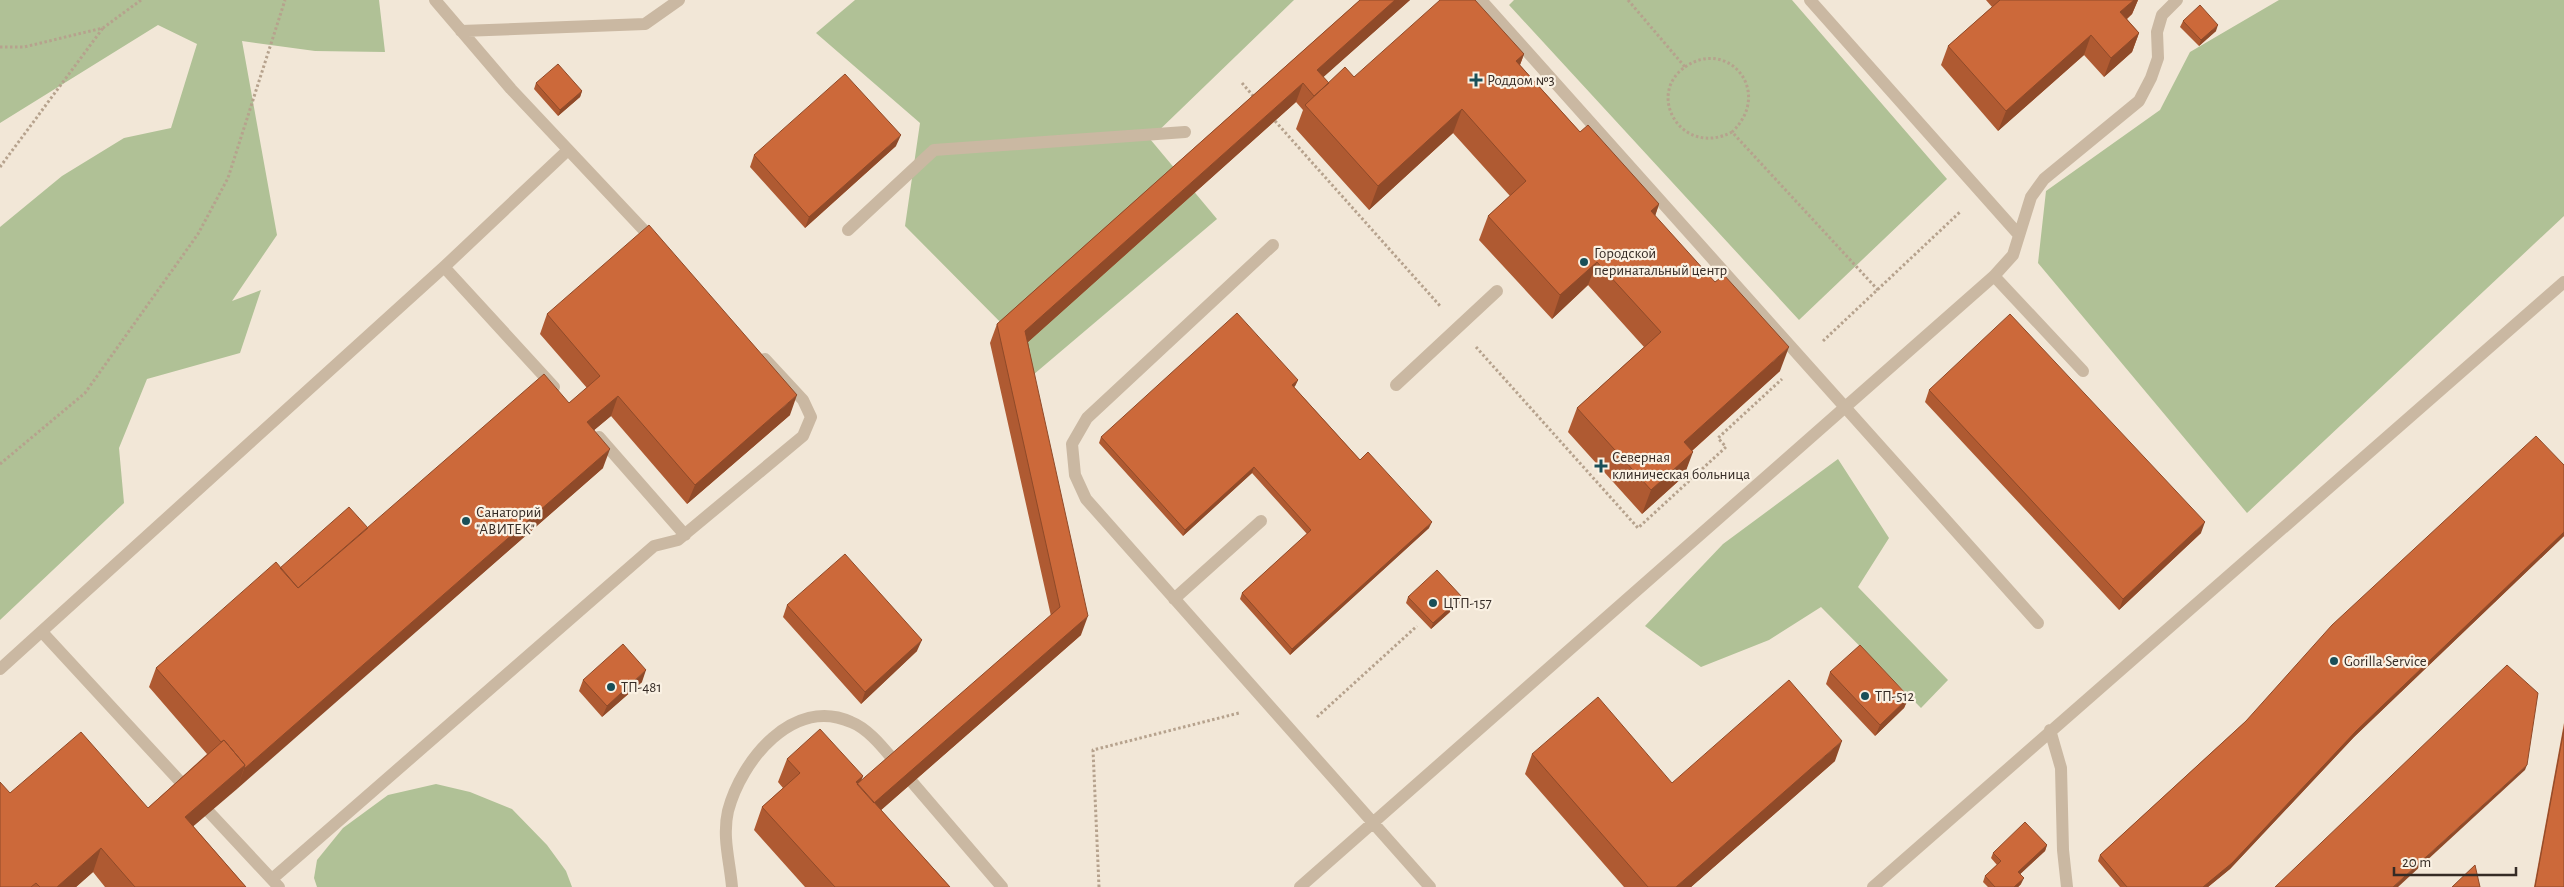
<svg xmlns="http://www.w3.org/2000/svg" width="2564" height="887" font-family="'Alegreya Sans',sans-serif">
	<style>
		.green { fill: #b0c196 }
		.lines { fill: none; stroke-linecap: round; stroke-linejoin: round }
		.path { stroke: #b6a28d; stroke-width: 3; stroke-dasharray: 2.5 2.5; stroke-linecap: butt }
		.minor { stroke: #cab8a2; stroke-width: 12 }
		.wall { fill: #af5a32 }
		.shaded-wall { fill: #8f4a29 }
		.building { fill: #cc693a; stroke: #8f4a29 }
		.poi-dot { fill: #194f58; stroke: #faf1e3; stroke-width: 2 }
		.labels { text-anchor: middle; stroke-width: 4.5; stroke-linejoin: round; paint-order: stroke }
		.poi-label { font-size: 15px; fill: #352b25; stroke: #faf1e3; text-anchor: start }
	</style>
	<rect width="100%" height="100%" fill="#f2e7d7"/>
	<!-- green -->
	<path class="green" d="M0,0H379L385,52L315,51L242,41L277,235L232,301L261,290L240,353L147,379L119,448L124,503L0,620V227L62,176L124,138L171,128L197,44L158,25L0,123Z
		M855,0H1294L1150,139L1217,219L1033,375L1030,352L905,226L920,123L816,33Z
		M1514,0H1792L1947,179L1799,320L1509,5Z
		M2279,0H2564V216L2247,513L2038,263L2046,191L2160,110L2190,52Z
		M1838,459L1889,538L1858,587L1948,680L1921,708L1821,607L1769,640L1701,667L1645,626L1723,544Z
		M436,784L470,792L512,809L547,845L566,871L572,887H317L314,878L317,860L343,828L388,795Z"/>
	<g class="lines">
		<!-- path -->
		<path class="path" d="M1628,0L1685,67C1645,95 1682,158 1732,132L1878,290
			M0,47H24L103,28L141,0
			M1685,67C1728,37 1774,92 1732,132
			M1242,83L1254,97
			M1275,121L1441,307
			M0,167L103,28
			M1823,341L1960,212
			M1476,347L1638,528L1726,447L1718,438L1782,379
			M0,464L85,393L198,234L228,178L285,0
			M1317,717L1417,626
			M1099,887L1093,750L1239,713"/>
		<!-- minor -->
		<path class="minor" d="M435,0L511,89L655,242
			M1481,0L2038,623
			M1810,0L2019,235
			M461,31L645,24L679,0
			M848,230L934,150L1185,132
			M1273,245L1087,418L1072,444L1075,475L1086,499L1430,887
			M444,267L554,387
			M1994,276L2083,371
			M1396,385L1497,291
			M599,437L685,535
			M1174,599L1261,521
			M42,632L187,789
			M0,669L444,267L568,150
			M2050,730L2061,768L2063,850L2067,887
			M912,782L1002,887
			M209,812L279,887
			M272,879L654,546L678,540L803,436L811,417L803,400L765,359
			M732,887C730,862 722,837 728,811C741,761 793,696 851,722C869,729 884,749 896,763
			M1300,887L1994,276L2013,255L2031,197L2044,179L2139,101L2151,78L2158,58L2157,32L2162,15L2177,0
			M1873,887L2564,282"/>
	</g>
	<!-- wall -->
	<path class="wall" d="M1360,0H1410L1323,77L1329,83L1354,77L1524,54L1520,65L1580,132L1659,204L1655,216L1780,371L1692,451L1684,476L1642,514L1568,432L1577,408L1644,347L1588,285L1552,319L1479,240L1488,216L1510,196L1453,133L1369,210L1296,129L1303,110L1296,102L1028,342L1081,635L881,810L950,887H805L754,830L762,807L783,788L778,782L787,759L863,776L861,781L1051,616L990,343L997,324Z
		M1986,0H2138L2132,14L2127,19L2139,33L2132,52L2104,77L2084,55L1998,131L1941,65L1948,46L1992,7Z
		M2183,21L2216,31L2199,46L2180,27Z
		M536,83L582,91L580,97L558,116L534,89Z
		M896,146L805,228L750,167L754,155Z
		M547,314L790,415L687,504L611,416L594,430L603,468L193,826L246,887H105L93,872L76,887H0L10,793L148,808L207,754L149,687L156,668L280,568L368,528L569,403L587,388L540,334Z
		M1298,380L1295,386L1294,387L1360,460L1429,528L1290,655L1240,599L1242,593L1307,534L1252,473L1183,536L1099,443L1101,437Z
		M1929,390L2201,533L2119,610L1925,402Z
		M2564,465V536L2354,737L2230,869L2208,887H2120L2098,861L2100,855L2246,721Z
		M1408,597H1462L1460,603L1431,629L1406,603Z
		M787,605L917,651L861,704L783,617Z
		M1830,672L1909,697L1904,708L1875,736L1826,684Z
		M583,680L642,682L602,717L579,691Z
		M2564,723V887H2534Z
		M1532,754L1672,783L1835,761L1691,887H1624L1525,774Z
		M2047,845L2045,851L2020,874L2021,884L2018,887H1988L1983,882L1985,876L1997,865L1991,858L1993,853Z"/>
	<!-- shaded-wall -->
	<path class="shaded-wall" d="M1395,0H1410L1310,89L1317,70Z
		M2134,0H2138L2132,14L2113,31L2120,12Z
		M2218,25L2216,31L2199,46L2201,40Z
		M2139,33L2132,52L2104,77L2111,58Z
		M2091,35L2084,55L1998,131L2006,111Z
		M1524,54L1515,78L1516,61Z
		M1303,83L1296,102L1018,351L1025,331Z
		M582,91L580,97L558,116L560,110Z
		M1462,109L1453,133L1369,210L1378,186Z
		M901,135L896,146L805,228L809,217Z
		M1659,204L1651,228V211Z
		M1597,262L1588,285L1552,319L1560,295Z
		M1789,347L1780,371L1675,466L1684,442Z
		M1298,380L1295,386L1290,391L1292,385Z
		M797,395L790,415L687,504L695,485Z
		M618,396L611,416L580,442L587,422Z
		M610,449L603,468L237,789L244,769Z
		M1693,452L1684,476L1642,514L1651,490Z
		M1254,467L1252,473L1183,536L1185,530Z
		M1432,522L1429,528L1290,655L1292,649Z
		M2205,522L2201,533L2119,610L2123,599Z
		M2564,532V536L2354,737L2230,869L2208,887H2203L2356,731Z
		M1462,597L1460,603L1431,629L1433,623Z
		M1088,616L1081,635L864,825L871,805Z
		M922,640L917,651L861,704L865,692Z
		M646,670L642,682L602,717L607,706Z
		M1909,697L1904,708L1875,736L1880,725Z
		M1842,741L1835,761L1691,887H1676Z
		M245,765L237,789L176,841L185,817Z
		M2527,765L2525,770L2398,887H2393Z
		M863,776L857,790L856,782Z
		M2047,845L2045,851L2016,878L2018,872Z
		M101,848L93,872L76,887H57Z
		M2024,878L2021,884L2018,887H2014Z"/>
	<!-- building -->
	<path class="building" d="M1360,0H1395L1317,70L1329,83L1314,96L1303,83L1025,331L1088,616L874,803L857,784L1060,607L997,324Z
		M1440,0H1475L1524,54L1516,61L1580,132L1588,125L1659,204L1651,211L1715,282L1724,275L1789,347L1684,442L1693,452L1651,490L1577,408L1661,332L1597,262L1560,295L1488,216L1526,181L1462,109L1378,186L1305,105L1345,67L1354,77Z
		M2000,0H2134L2120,12L2139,33L2111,58L2091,35L2006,111L1948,46Z
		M2200,5L2218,25L2201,40L2183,21Z
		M558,64L582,91L560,110L536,83Z
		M845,74L901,135L809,217L754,155Z
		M649,225L797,395L695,485L618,396L587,422L610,449L244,769L245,765L224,740L221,742L156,668L276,562L298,588L544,374L569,403L600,376L547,314Z
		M1237,313L1298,380L1292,385L1360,460L1368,452L1432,522L1292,649L1242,593L1311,530L1254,467L1185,530L1101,437Z
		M2010,314L2205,522L2123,599L1929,390Z
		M2536,436L2564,465V532L2356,731L2232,863L2203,887H2127L2100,855L2246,721L2332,625Z
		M349,507L368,528L298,588L280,568Z
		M845,554L922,640L865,692L787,605Z
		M1437,570L1462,597L1433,623L1408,597Z
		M623,644L646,670L607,706L583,680Z
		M1860,645L1909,697L1880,725L1830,672Z
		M2507,665L2538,693L2527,765L2393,887H2275Z
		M1789,680L1842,741L1676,887H1648L1532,754L1598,697L1672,783Z
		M820,729L863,776L856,782L950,887H835L762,807L800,773L787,759Z
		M2564,729V887H2535Z
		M81,732L148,808L224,740L245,765L185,817L246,887H135L101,848L57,887H40L36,883L31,887H0V782L10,793Z
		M2025,822L2047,845L2018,872L2024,878L2014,887H1995L1985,876L2001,861L1993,853Z
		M2475,865L2480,887H2452Z"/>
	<!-- markers -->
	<g class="poi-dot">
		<path d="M1473.5 72.5h5v5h5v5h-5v5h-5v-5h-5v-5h5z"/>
		<circle cx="1584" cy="262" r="5"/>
		<path d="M1598.5 458.5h5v5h5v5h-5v5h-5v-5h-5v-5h5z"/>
		<circle cx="466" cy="521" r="5"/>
		<circle cx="1433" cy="603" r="5"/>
		<circle cx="2334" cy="661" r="5"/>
		<circle cx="611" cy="687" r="5"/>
		<circle cx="1865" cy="696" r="5"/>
	</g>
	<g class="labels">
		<!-- poi labels -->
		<g class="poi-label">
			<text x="1487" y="85">Роддом №3</text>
			<text x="1594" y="258">Городской<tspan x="1594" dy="17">перинатальный центр</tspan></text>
			<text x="1612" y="462">Северная<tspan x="1612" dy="17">клиническая больница</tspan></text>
			<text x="476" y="517">Санаторий<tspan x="476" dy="17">"АВИТЕК"</tspan></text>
			<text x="1443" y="608">ЦТП-157</text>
			<text x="2344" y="666">Gorilla Service</text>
			<text x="621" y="692">ТП-481</text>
			<text x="1875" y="701">ТП-512</text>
		</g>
	</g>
	<!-- scale -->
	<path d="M2394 867v8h122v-8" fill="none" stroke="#352b25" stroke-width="2.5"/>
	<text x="2402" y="867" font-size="15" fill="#352b25" stroke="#faf1e3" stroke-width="4" paint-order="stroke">20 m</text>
</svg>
